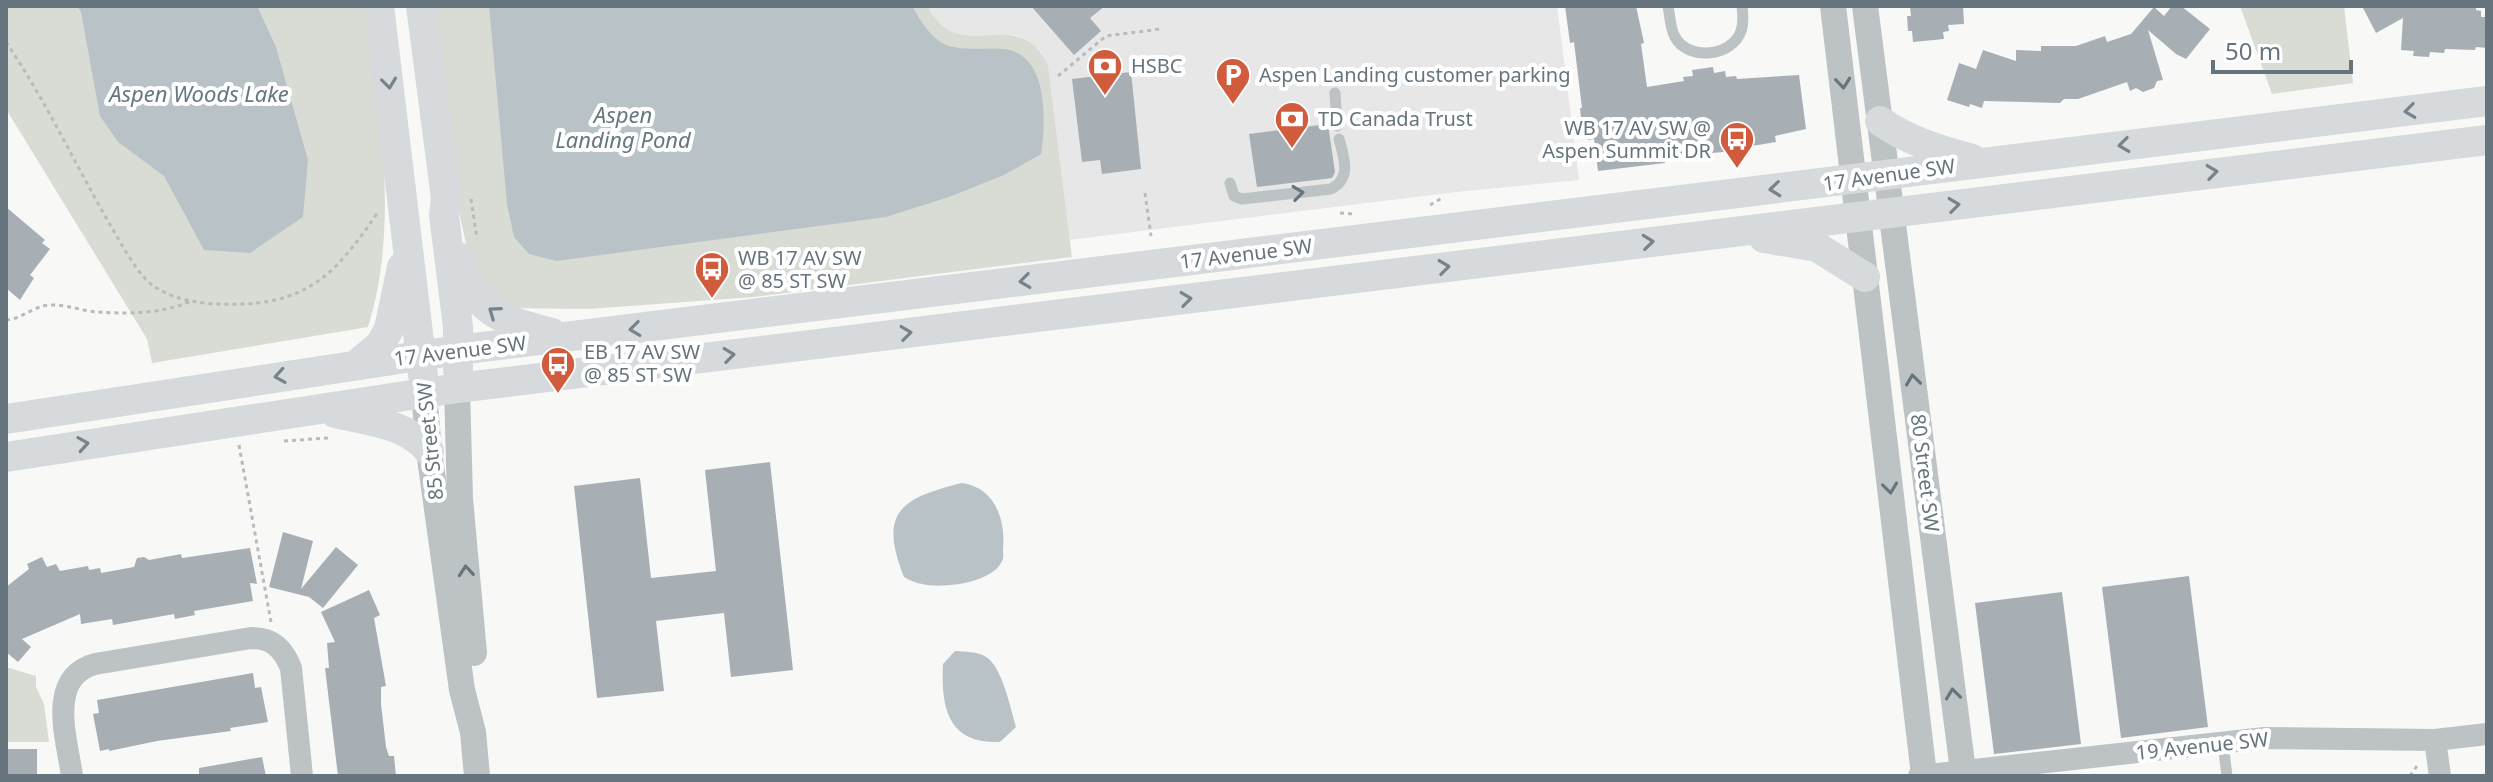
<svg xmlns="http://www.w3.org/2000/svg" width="2493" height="782" font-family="'Noto Sans',sans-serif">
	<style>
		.built { fill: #e6e7e6 }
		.green { fill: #d8dcd5 }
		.water { fill: #b9c3c7 }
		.building { fill: #a8afb4 }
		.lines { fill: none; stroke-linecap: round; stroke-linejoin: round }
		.path { stroke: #b8bbbe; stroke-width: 3; stroke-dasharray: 4 4; stroke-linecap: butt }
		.service { stroke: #bdc2c5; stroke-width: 11 }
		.minor { stroke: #bdc2c5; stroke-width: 22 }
		.tertiary { stroke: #bdc2c5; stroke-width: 26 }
		.secondary { stroke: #d6dadd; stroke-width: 30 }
		.oneway { stroke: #77838b }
		.oneway2 { stroke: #66747d }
		.labels { text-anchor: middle; stroke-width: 8; stroke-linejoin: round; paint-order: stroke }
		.poi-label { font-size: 20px; fill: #66747d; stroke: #fff; text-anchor: start }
		.street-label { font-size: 20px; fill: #66747d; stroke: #fff }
		.water-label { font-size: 22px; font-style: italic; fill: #66787f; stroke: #fff }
	</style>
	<rect width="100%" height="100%" fill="#f8f8f6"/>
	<!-- built -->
	<path class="built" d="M928,6H1557L1579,180L1456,192L1069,240L1044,58L1040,51L1026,39L1015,35L964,36L951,33L939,25Z"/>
	<!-- green -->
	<path class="green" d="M6,6H367C379,110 400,225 368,327L152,363L147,339L6,109Z
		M432,6H928C958,70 1020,0 1048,66L1072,257L754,297L588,309L506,308L479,286L470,263L453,183Z
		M2240,6H2344L2353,83L2272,94Z
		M6,667L36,676V687L44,704L49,742H6Z"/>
	<!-- water -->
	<path class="water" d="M77,6H257L276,47L308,160L303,217L250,253L204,250L164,176L118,142L100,116L81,12Z
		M489,6H912C921,21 931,40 949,46C966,51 987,47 1005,49C1049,55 1046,122 1041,154L1004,175L949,197L886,217L556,261L529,254L514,237L507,204Z
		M962,483C994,487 1006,519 1003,549C1003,553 1004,558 1002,561C993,583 942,589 922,584C916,583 909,580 904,577C878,512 901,498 962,483Z
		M955,651C965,652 977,651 986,657C1002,666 1011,710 1016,727L1000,742C947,744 941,707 943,664Z"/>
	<!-- building -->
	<path class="building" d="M1031,6H1105L1090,18L1101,31L1074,55Z
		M1565,6H1636L1644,43L1641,44L1647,87L1684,81L1683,77L1693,76L1692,70L1713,67L1714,73L1725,71L1726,77L1736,76L1737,79L1799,75L1806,129L1775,136L1776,142L1734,149L1735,151L1664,157L1665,163L1598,171L1594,139L1588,140L1587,128L1582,129L1580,108H1582L1574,42L1570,43Z
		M1963,6L1964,24L1948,25L1949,31L1943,32L1944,39L1913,42L1912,31H1908L1907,16H1911L1910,7Z
		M2172,6H2181L2210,29L2186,59L2176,54L2148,30L2163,80L2157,81L2154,88L2143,92L2136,88L2130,91L2127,82L2078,99H2064L2060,103L1984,101L1982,108L1970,104L1969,107L1947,100L1959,63L1976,69L1983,50L2016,61V50L2041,51V46H2076L2105,36L2107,42L2131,34L2154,7L2164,16Z
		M2362,6H2476V10L2481,11V17H2487V48L2476,47L2475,50L2445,49L2444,53L2430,52L2429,57L2413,56L2414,51L2401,50L2403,18L2376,33Z
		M1131,72L1141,169L1102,174L1100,160L1082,162L1072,79Z
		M1328,124L1335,172L1332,178L1257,187L1249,134Z
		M6,207L45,240L42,243L50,249L30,275L34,278L20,300L6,288Z
		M770,462L793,670L731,677L724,613L656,621L664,691L597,698L574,486L640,478L651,578L716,571L705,470Z
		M283,532L313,541L301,589L336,547L358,565L323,608L309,597L269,587Z
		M250,548L257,584L250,583L253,601L194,611L195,615L175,619L174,614L113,625L112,619L81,624L80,614L22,639L31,647L18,662L6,652V587L29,569L27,564L42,557L47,567L56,564L60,571L88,566L89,570L100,568L101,573L134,567L137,558L144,557L149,560L181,554L182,558Z
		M2189,576L2208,727L2121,738L2102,587Z
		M369,590L380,615L374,618L386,686L381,687V704L386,747L389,756H394L396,776H338L325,668H329L327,643L335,642L321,612Z
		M2062,592L2081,744L1994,754L1975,603Z
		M253,673L255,688L261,687L268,722L230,728L231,731L157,741L109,751V749L100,751L93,714L99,713L97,700Z
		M6,749H37V776H6Z
		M262,757L266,776H199V768Z"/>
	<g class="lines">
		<!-- path -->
		<path class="path" d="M6,42C46,101 76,166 112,228C122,245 139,277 155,287C181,304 215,305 244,304C314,301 341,266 378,212
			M1058,76L1106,36L1160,29
			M1145,193L1151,236
			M471,199L477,239
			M1430,205L1444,197
			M1340,213L1353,214
			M6,320C23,319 35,304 53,305C68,305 83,311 97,312C127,314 163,314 191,301
			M284,441L328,438
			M239,445L271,622
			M2410,776L2417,766"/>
		<!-- service -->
		<path class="service" d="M1668,6C1670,16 1670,28 1675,37C1688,61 1732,57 1741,31C1744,23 1743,14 1742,6
			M1335,93L1337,126
			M1230,183L1234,196L1242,199L1331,189C1352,178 1344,158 1339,139
			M2223,743L2227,776"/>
		<!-- minor -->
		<path class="minor" d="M2435,740L2440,776
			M72,776C67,739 46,678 95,664L251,638C272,638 283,648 291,668L302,776
			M1919,776L2265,738L2435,740L2487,734"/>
		<!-- tertiary -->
		<path class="tertiary" d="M1833,6L1924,775
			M1865,6L1963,771
			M457,388L460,499L474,653
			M424,393L429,451L462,690L473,732L477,776"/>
		<!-- secondary -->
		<path class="secondary" d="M379,6L423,375
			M421,6L446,198L444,215L458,327V370
			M1880,121C1908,141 1939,150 1972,159
			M1764,238L1817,247L1865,277
			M461,258C470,312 505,321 552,333
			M357,364L380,345L389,329L402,267
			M335,413C368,421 407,423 429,451
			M6,419L458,350L2487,101
			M6,457L457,388L2487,140"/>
	</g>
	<!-- one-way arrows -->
	<defs><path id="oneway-chevron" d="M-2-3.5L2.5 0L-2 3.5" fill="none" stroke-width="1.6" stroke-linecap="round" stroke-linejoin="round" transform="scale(2)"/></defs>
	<g class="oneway">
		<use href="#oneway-chevron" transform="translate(389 83) rotate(83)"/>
		<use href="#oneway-chevron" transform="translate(2410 111) rotate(173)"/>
		<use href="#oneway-chevron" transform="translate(2124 145) rotate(173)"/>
		<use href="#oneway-chevron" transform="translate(2212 172) rotate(-7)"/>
		<use href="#oneway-chevron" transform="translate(1775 189) rotate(174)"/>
		<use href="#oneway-chevron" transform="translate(1954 205) rotate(-7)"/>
		<use href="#oneway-chevron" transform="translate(1648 242) rotate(-6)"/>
		<use href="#oneway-chevron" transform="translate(1444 267) rotate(-7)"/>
		<use href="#oneway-chevron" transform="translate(1025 281) rotate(173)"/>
		<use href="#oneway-chevron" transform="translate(1186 299) rotate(-7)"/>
		<use href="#oneway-chevron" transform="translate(494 312) rotate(-145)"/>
		<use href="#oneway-chevron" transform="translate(635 329) rotate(173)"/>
		<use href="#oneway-chevron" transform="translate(906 333) rotate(-7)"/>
		<use href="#oneway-chevron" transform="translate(729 355) rotate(-7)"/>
		<use href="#oneway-chevron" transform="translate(280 376) rotate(171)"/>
		<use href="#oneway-chevron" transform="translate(83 444) rotate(-9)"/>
	</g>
	<g class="oneway2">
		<use href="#oneway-chevron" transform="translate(1843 83) rotate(84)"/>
		<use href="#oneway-chevron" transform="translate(1298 193) rotate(-7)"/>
		<use href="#oneway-chevron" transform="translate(1913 380) rotate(-97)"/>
		<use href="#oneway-chevron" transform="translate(1890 488) rotate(83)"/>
		<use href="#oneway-chevron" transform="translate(466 571) rotate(-95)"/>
		<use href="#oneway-chevron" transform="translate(1953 694) rotate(-97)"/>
	</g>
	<!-- icons -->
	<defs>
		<g id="bank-pin" transform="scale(1.8)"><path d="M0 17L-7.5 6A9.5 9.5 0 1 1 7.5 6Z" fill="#d15c3d" stroke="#fff"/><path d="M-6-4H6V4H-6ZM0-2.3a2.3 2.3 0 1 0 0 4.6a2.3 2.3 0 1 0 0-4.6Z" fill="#fff"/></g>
		<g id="parking-pin" transform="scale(1.8)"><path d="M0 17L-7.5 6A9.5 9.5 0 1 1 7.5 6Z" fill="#d15c3d" stroke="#fff"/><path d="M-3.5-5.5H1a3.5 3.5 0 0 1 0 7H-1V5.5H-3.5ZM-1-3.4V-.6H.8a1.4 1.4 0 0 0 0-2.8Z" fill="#fff"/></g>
		<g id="bus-pin" transform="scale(1.8)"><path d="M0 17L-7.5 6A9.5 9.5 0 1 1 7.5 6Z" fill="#d15c3d" stroke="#fff"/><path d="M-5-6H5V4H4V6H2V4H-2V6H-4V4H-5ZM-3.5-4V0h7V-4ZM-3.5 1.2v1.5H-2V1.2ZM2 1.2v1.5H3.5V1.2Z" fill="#fff"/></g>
	</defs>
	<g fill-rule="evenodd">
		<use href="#bank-pin" x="1105" y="66"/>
		<use href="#parking-pin" x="1233" y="75"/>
		<use href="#bank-pin" x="1292" y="119"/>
		<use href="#bus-pin" x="1737" y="139"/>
		<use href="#bus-pin" x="712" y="269"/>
		<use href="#bus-pin" x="558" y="364"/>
	</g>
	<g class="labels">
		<!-- poi labels -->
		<g class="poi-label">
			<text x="1131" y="73">HSBC</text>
			<text x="1259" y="82">Aspen Landing customer parking</text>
			<text x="1318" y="126">TD Canada Trust</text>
			<text x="1711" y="135" text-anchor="end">WB 17 AV SW @<tspan x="1711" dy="23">Aspen Summit DR</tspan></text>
			<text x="738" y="265">WB 17 AV SW<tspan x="738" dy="23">@ 85 ST SW</tspan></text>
			<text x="584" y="359">EB 17 AV SW<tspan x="584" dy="23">@ 85 ST SW</tspan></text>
		</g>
		<!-- street labels -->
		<g class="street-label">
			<text transform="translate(1889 175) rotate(-8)" y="7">17 Avenue SW</text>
			<text transform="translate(1246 254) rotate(-7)" y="7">17 Avenue SW</text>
			<text transform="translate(460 351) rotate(-7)" y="7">17 Avenue SW</text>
			<text transform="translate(430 441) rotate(-96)" y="7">85 Street SW</text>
			<text transform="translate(1925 473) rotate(83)" y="7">80 Street SW</text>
			<text transform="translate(2202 746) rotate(-6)" y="7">19 Avenue SW</text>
		</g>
		<!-- water labels -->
		<g class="water-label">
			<text x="199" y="102">Aspen Woods Lake</text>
			<text x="623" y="123">Aspen<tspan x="623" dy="25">Landing Pond</tspan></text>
		</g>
	</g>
	<!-- border -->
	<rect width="2493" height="782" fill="none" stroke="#66747d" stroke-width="16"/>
	<!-- scale -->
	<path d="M2213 60v12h138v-12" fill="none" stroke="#66747d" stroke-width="4"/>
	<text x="2225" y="60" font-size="24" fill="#66747d" stroke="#ffffff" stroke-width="6" paint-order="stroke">50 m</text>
</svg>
